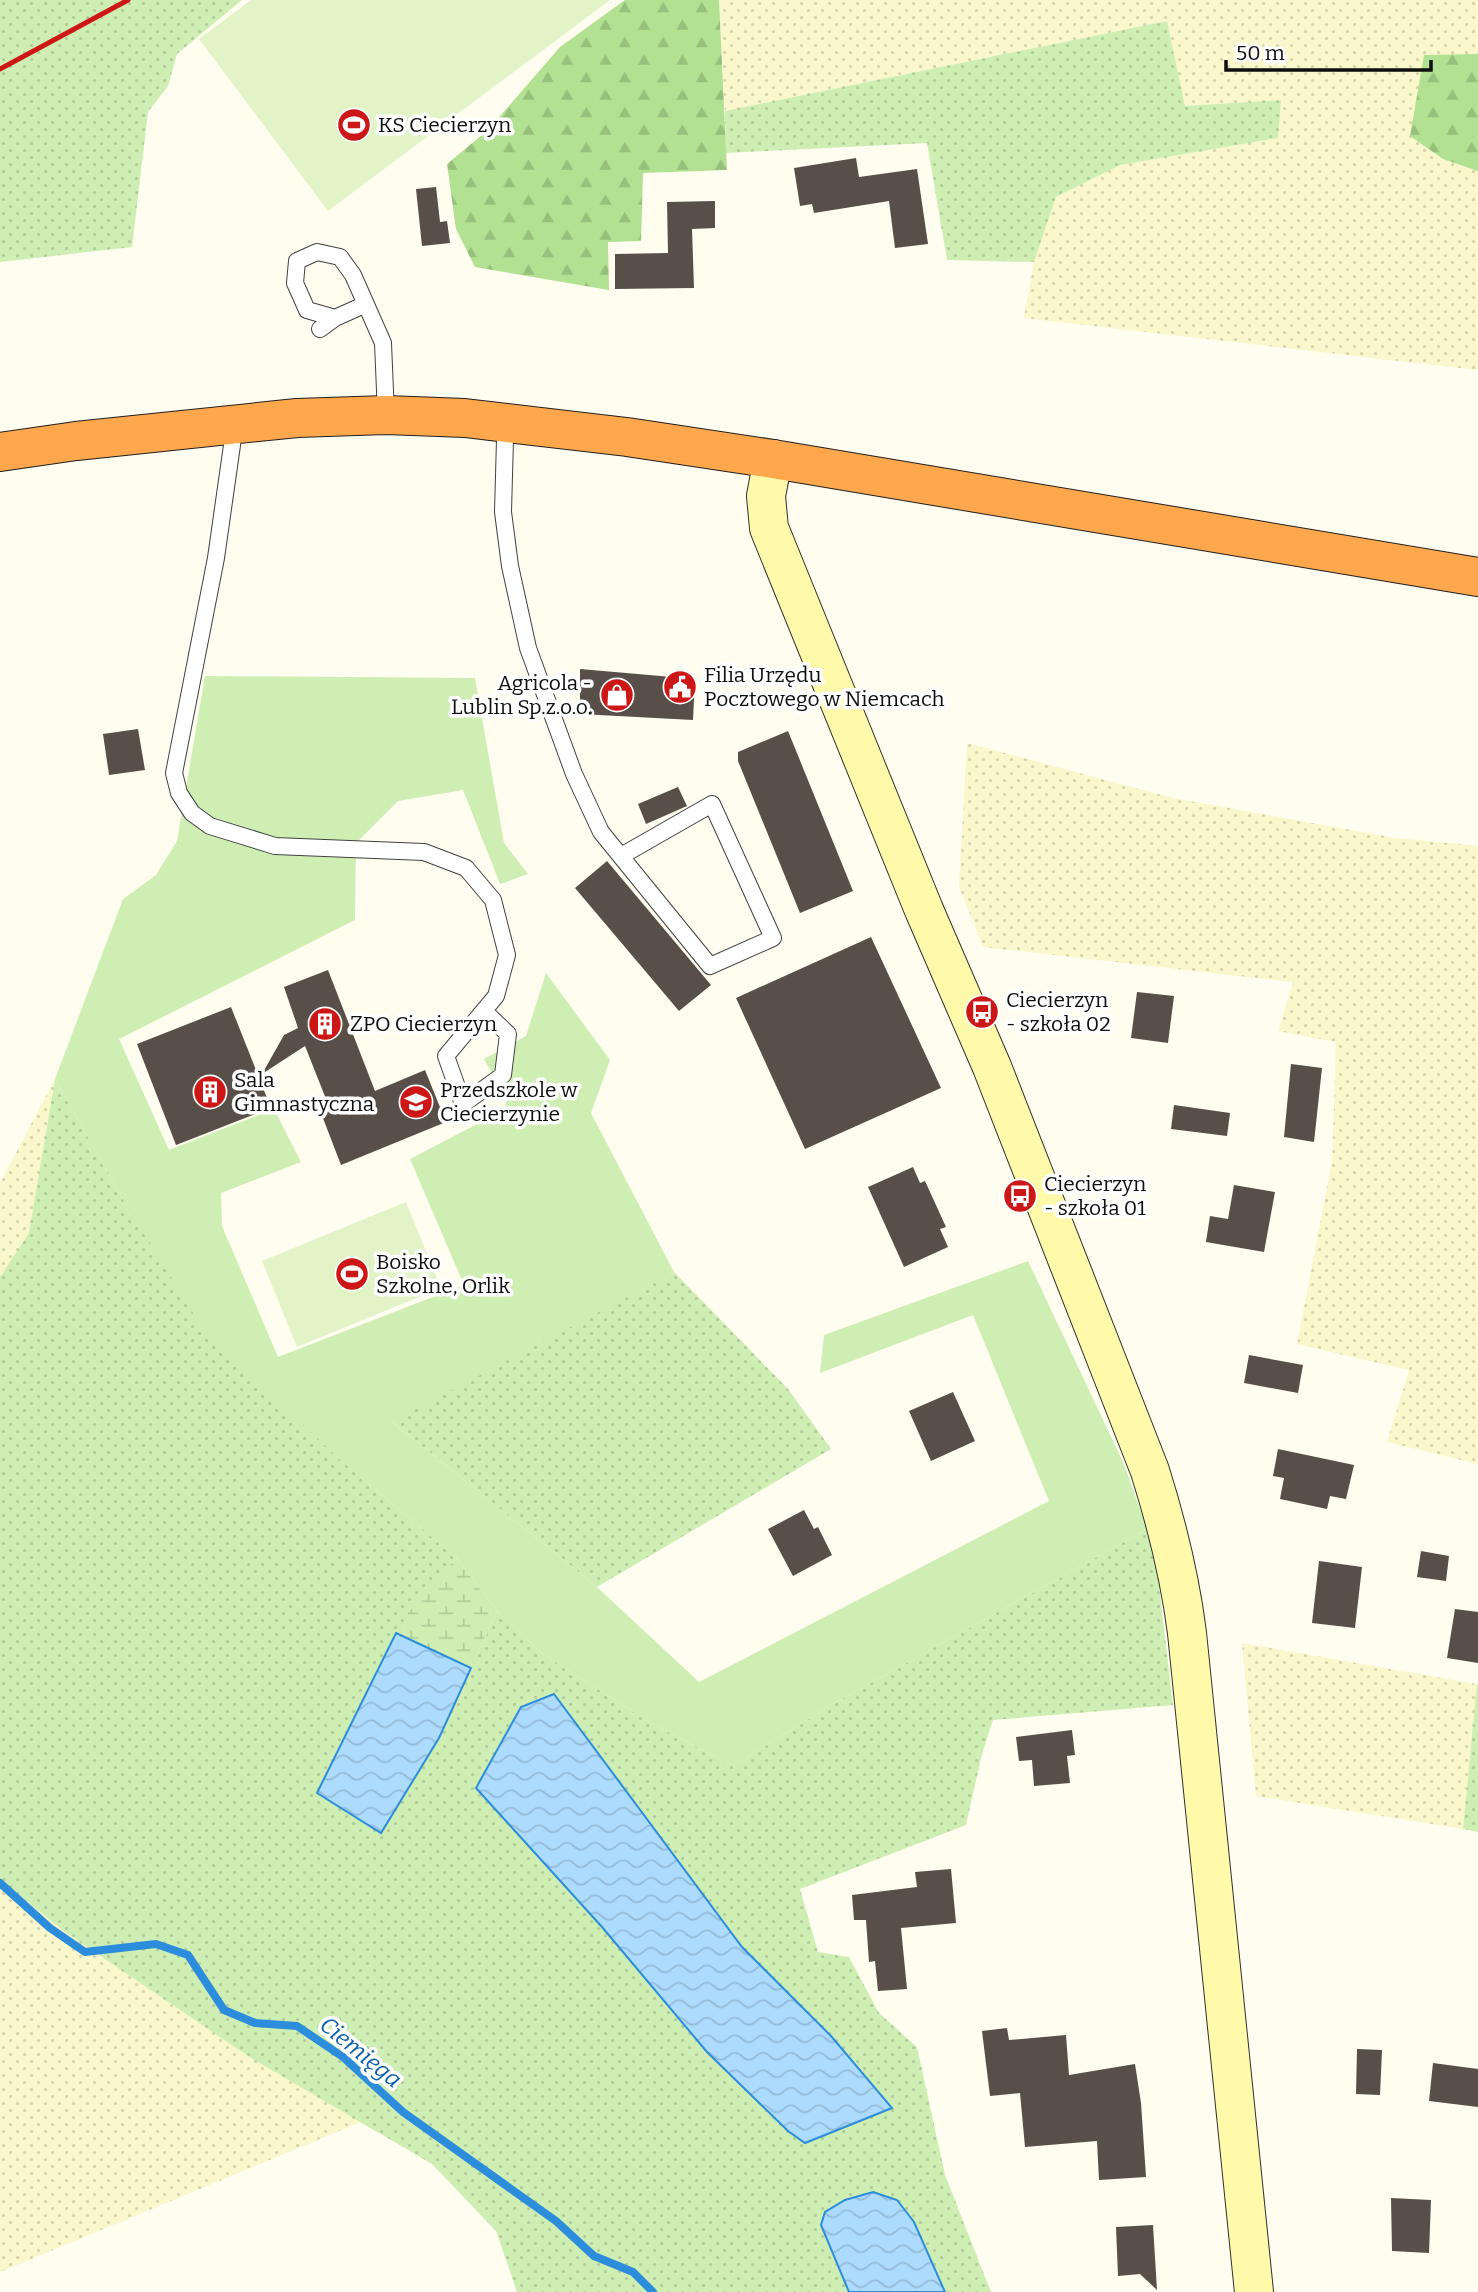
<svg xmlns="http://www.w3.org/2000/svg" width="1478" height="2292" font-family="Bitter,serif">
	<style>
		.farmland { fill: url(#farmland-dots) }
		.grass { fill: url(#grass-dots) }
		.forest { fill: url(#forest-firs) }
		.wetland { fill: url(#wetland-marsh) }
		.park { fill: #cfeeb4 }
		.pitch { fill: #e2f4c7 }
		.water { fill: url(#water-waves); stroke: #2c8ddc; stroke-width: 2 }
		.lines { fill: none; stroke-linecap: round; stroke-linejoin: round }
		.stream { stroke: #2c8ddc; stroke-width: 8 }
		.building { fill: #584f49 }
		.lane-casing { stroke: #414141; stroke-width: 18 }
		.secondary-casing { stroke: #303030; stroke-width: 40 }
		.highway-casing { stroke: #1f1f1f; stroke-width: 40 }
		.lane { stroke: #fff; stroke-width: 16 }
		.secondary { stroke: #fffaaa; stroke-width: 38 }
		.highway { stroke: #ffa74d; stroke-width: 38 }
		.rail { stroke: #cd1717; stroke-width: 5 }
		.labels { text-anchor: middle; stroke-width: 7; stroke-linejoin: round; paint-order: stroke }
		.poi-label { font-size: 21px; fill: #0e0e0e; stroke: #fff; text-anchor: start }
		.water-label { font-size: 23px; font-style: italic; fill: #095eae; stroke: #fff }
	</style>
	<defs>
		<pattern id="farmland-dots" width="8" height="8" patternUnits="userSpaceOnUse" patternTransform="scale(1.75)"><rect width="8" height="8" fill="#f9f7cb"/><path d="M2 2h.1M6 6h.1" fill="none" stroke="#d4d3ad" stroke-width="1.8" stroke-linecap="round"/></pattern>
		<pattern id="grass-dots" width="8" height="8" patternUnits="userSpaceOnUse" patternTransform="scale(1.75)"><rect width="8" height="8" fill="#cfeeb4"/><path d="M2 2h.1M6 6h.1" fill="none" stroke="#b1cb9a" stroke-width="1.8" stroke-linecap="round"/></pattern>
		<pattern id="forest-firs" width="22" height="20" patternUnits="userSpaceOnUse" patternTransform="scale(1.75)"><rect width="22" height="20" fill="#b1e191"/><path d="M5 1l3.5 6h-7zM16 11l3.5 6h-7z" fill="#97c07c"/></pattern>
		<pattern id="wetland-marsh" width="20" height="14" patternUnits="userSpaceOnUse" patternTransform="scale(1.75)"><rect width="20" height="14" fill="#cfeeb4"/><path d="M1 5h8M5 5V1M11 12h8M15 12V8" fill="none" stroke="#b1cb9a"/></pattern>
		<pattern id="water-waves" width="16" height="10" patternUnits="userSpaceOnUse" patternTransform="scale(1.75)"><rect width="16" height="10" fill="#addbfd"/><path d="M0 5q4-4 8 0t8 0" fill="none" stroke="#94bbd8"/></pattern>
	</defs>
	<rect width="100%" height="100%" fill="#fffdef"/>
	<!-- farmland -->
	<path class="farmland" d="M719,0H1478V54L1424,55L1478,170V370L1024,318L1034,262L1056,197L1120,165L1278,138L1280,100L1185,106L1167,21L725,111Z
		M967,743L1173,798L1396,838L1478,846V1464L1387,1442L1409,1370L1297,1344L1332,1162L1336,1042L1278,1031L1293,982L983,947L959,886Z
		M55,1079L29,1233L0,1277V1183Z
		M1242,1643L1477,1684L1463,1829L1256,1796Z
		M0,1880L65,1932L251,2058L361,2122L0,2272Z"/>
	<!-- grass -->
	<path class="grass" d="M0,0H242L177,54L168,86L148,112L132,247L0,262Z
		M1167,21L1185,106L1281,100L1278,138L1120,165L1056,197L1034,262L947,260L927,143L726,153L725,111Z
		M55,1079L124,1201L338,1458L457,1558L419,1599L381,1832L439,1738L497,1611L540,1652L649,1722L733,1766L831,1705L1147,1529L1157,1569L1173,1705L993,1720L982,1754L966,1825L800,1889L818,1952L849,1957L879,2013L917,2047L945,2175L991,2292H517L496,2231L432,2164L251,2058L65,1932L0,1880V1277L29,1233Z
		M674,1272L788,1389L831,1449L597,1587L391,1421Z
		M1477,1684H1478V1832L1463,1829Z"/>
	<!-- forest -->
	<path class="forest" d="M625,0H719L727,170L643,173L641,241L608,242L609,290L475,267L456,229L447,164L488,130L560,47Z
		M1478,54V171L1443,159L1410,136L1424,55Z"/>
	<!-- wetland -->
	<path class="wetland" d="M457,1558L497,1611L439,1738L381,1833L317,1793L396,1633L418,1599Z"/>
	<!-- park -->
	<path class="park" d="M205,676L475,678L504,843L528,874L500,884L463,790L398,801L356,843L355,920L119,1039L169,1150L274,1109L301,1162L221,1193L222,1226L278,1357L464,1285L410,1159L504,1110L507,1098L484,1059L526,1036L546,973L610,1060L591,1113L674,1272L392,1422L597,1587L699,1682L1049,1501L973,1315L820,1373L824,1335L1028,1261L1124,1464L1147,1529L831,1705L733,1766L649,1722L540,1652L497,1611L457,1558L338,1458L203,1329L124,1201L55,1079L123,899L156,875L177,841Z"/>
	<!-- pitch -->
	<path class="pitch" d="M251,0H610L328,211L199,39Z
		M406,1202L441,1288L297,1347L262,1261Z"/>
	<!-- water -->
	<path class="water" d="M396,1633L471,1668L439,1738L381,1833L317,1793Z
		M554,1694L742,1947L831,2036L892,2108L805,2143L788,2131L707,2052L602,1927L476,1788L521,1707Z
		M873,2192L897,2200L914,2222L945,2292H849L821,2225L825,2212L845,2200Z"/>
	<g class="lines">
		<!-- stream -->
		<path class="stream" d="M0,1883L50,1928L85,1952L156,1944L188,1955L224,2010L255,2023L297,2026L343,2057L403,2112L556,2221L594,2256L633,2272L653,2292"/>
	</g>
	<!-- building -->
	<path class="building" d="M856,158L859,177L917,169L928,244L895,248L889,201L814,213L812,204L800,206L794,168Z
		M436,187L440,222L447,221L450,243L422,246L416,189Z
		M715,201V228L692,229L694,288L615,289V254L668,253L667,202Z
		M580,669L695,679L693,720L580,714Z
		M138,729L145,770L109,775L103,734Z
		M788,731L853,891L800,913L738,761V752Z
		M678,787L687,806L646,824L638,804Z
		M607,861L711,985L679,1011L575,888Z
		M871,937L941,1088L805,1149L736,998Z
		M328,970L375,1091L425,1070L446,1122L341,1165L321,1113L330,1109L305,1046L262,1074L284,1035L298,1028L284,987Z
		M1137,992L1174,996L1168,1043L1131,1038Z
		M231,1007L271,1108L176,1145L137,1044Z
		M1291,1064L1322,1068L1314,1142L1284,1137Z
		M1174,1105L1230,1113L1227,1136L1171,1129Z
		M913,1167L920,1183L925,1181L946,1227L940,1229L948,1247L904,1267L868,1187Z
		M1234,1185L1275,1192L1264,1252L1206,1242L1210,1216L1228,1219Z
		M1249,1355L1303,1365L1298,1393L1244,1383Z
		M953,1392L975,1441L931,1461L909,1411Z
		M1278,1449L1354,1465L1346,1499L1330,1496L1327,1509L1280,1499L1284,1478L1273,1476Z
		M804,1510L814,1529L818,1527L832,1555L793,1576L768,1529Z
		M1421,1551L1449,1556L1446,1581L1417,1577Z
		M1319,1561L1362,1567L1355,1628L1312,1623Z
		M1455,1609L1478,1612V1663L1447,1658Z
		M1072,1730L1075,1755L1067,1756L1070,1783L1034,1786L1032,1760L1019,1761L1016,1737Z
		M951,1869L956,1923L901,1928L907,1989L878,1991L875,1961L869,1962L866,1920H854L852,1895L917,1887L915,1872Z
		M1007,2028L1009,2040L1066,2035L1069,2075L1135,2064L1141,2103L1146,2177L1099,2180L1097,2141L1025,2147L1020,2093L990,2096L982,2031Z
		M1357,2049L1382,2050L1380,2095L1356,2094Z
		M1433,2063L1478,2069V2107L1429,2101Z
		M1391,2198L1431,2200L1429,2253L1392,2251Z
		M1153,2225L1157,2290L1140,2274L1118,2276L1116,2227Z"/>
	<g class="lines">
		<!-- lane casing -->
		<g class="lane-casing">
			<path id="lane" d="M335,318L307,310L295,283L297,261L317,252L340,257L353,275L383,343L386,415
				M320,329L335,318L364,305
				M235,424L216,558L174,773L179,793L192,813L210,826L275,846L424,852L466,868L493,900L507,955L496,996L446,1056L463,1104L503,1075L508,1034L484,1011
				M509,424L505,439L503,512L510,566L528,648L574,774L601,832L710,966L773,938L712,804L621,856"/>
		</g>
		<!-- secondary casing -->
		<g class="secondary-casing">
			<path id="secondary" d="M773,459L766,496L769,528L924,910L992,1067L1150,1471C1167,1525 1180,1577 1187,1633L1254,2292"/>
		</g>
		<!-- highway casing -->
		<g class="highway-casing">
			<path id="highway" d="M0,452L76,441L297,418L386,415L465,418L627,437L773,459L1478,577"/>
		</g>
		<!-- lane -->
		<use href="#lane" class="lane"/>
		<!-- secondary -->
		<use href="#secondary" class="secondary"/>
		<!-- highway -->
		<use href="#highway" class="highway"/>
		<!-- rail -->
		<path class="rail" d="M0,69L128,0"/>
	</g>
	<!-- icons -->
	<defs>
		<g id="stadium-disc" transform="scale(1.75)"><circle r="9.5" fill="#cd1717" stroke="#fff"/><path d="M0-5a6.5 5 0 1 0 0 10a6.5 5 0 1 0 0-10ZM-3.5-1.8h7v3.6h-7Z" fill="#fff"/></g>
		<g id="civic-disc" transform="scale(1.75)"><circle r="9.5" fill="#cd1717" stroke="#fff"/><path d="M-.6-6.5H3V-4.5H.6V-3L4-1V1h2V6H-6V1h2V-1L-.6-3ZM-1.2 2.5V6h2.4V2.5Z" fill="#fff"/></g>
		<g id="shop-disc" transform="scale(1.75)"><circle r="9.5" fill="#cd1717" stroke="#fff"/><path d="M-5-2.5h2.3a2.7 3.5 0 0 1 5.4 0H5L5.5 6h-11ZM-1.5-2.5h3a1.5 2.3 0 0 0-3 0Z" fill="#fff"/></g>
		<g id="bus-disc" transform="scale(1.75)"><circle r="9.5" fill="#cd1717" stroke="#fff"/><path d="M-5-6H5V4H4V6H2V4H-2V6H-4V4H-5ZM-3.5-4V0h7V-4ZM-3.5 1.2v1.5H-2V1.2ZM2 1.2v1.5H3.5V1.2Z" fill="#fff"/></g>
		<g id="building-disc" transform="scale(1.75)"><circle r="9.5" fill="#cd1717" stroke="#fff"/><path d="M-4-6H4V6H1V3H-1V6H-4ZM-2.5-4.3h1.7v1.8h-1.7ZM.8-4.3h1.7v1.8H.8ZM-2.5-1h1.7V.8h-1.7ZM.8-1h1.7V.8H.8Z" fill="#fff"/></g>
		<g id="school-disc" transform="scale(1.75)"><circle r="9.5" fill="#cd1717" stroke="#fff"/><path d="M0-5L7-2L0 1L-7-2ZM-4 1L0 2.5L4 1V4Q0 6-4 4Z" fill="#fff"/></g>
	</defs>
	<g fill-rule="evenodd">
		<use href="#stadium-disc" x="354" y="125"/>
		<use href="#civic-disc" x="680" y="687"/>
		<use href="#shop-disc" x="617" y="695"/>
		<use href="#bus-disc" x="982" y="1012"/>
		<use href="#building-disc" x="325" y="1024"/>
		<use href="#building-disc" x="210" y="1092"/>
		<use href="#school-disc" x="416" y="1102"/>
		<use href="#bus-disc" x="1020" y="1196"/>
		<use href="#stadium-disc" x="352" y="1274"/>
	</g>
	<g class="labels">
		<!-- poi labels -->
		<g class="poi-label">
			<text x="378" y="132">KS Ciecierzyn</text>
			<text x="704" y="682">Filia Urzędu<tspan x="704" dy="24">Pocztowego w Niemcach</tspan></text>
			<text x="592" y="690" text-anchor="end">Agricola -<tspan x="592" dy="24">Lublin Sp.z.o.o.</tspan></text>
			<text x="1006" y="1007">Ciecierzyn<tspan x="1006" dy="24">- szkoła 02</tspan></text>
			<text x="350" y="1031">ZPO Ciecierzyn</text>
			<text x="234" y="1087">Sala<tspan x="234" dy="24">Gimnastyczna</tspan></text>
			<text x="440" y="1097">Przedszkole w<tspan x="440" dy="24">Ciecierzynie</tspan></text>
			<text x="1044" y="1191">Ciecierzyn<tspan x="1044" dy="24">- szkoła 01</tspan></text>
			<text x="376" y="1269">Boisko<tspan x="376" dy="24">Szkolne, Orlik</tspan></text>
		</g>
		<!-- water labels -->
		<g class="water-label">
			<text transform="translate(361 2052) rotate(39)" y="8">Ciemięga</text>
		</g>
	</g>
	<!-- scale -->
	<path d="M1226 60v10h205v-10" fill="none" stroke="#0e0e0e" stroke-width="3.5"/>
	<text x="1236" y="60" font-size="21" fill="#0e0e0e" stroke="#ffffff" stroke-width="5" paint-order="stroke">50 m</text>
</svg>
